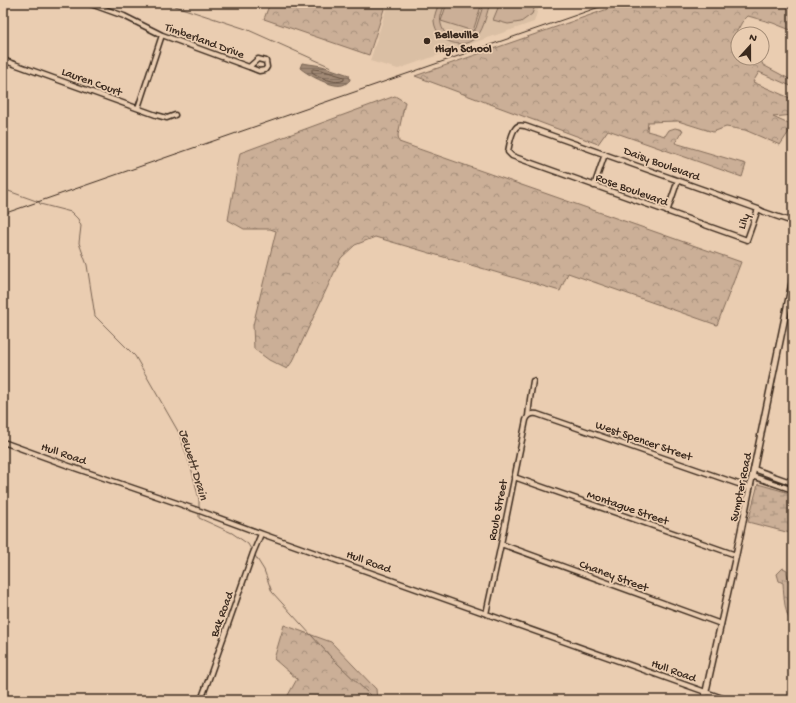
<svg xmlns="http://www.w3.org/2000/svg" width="796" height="703" font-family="'Gochi Hand',sans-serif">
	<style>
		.built { fill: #dabfa4 }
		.grass { fill: #cbaf97; stroke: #836c5a }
		.forest { fill: url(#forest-crowns); stroke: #836c5a }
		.wetland { fill: url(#wetland-marsh); stroke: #836c5a }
		.water { fill: url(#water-rules); stroke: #786352 }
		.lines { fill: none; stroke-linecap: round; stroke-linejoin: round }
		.shore { stroke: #645040; stroke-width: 1 }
		.stream { stroke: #786352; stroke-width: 1 }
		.minor-casing { stroke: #3b2a1e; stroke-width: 7 }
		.tertiary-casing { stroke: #3b2a1e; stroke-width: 8 }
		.minor { stroke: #eacdb1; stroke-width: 4 }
		.tertiary { stroke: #eacdb1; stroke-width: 5 }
		.rail { stroke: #3b2a1e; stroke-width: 1 }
		.poi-dot { fill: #3b2a1e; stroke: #eacdb1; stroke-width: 1.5 }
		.labels { text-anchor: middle; stroke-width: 3.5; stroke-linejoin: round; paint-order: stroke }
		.poi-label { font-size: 12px; font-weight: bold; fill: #3b2a1e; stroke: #eacdb1; text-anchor: start }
		.street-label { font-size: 12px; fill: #3b2a1e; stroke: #eacdb1 }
		.water-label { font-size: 13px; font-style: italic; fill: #4f3d2f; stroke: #eacdb1 }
	</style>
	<defs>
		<pattern id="forest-crowns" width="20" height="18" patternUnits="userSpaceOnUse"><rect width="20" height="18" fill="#cbaf97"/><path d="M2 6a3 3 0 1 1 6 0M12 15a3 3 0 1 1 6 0" fill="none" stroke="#a68f7b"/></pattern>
		<pattern id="wetland-marsh" width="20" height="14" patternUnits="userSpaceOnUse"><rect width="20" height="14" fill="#cbaf97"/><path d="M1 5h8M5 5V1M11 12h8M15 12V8" fill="none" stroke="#a68f7b"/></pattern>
		<pattern id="water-rules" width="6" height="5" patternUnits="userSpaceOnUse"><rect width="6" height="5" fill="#a18974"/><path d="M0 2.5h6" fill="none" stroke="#84705f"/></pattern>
	</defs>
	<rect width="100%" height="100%" fill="#eacdb1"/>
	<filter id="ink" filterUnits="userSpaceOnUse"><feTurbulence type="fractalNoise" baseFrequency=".025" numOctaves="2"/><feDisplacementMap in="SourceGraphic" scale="8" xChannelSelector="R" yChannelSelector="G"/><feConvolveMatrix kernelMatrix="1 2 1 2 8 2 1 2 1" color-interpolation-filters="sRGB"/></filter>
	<g filter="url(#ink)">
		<!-- built -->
		<path class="built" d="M388,3H540L534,22L398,69L370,61Z"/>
		<!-- grass -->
		<path class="grass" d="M439,3H445C443,10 439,17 441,24C445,43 467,43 476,28L484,3H490C487,12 484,28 478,35C465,52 436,43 434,21C434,15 437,9 439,3Z
			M447,3H482L473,31L441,21Z
			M500,3H536L532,14L521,22L508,24L493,20Z"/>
		<!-- forest -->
		<path class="forest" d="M270,3H386L369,55L264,19Z
			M625,3H793V31L773,23L748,16L742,22L731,42L738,47V58H760L763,65L793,81V87L759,72L753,82L790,98L793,106V115L773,117L793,126L780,145L745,130L726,127L713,132L678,121L648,122L647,131L665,136L669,130L675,128L683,130L675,143L746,164L742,177L608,130L598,144L415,76Z
			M395,96L405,102L398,135L399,142L741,262L717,325L568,273L560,291L375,237L355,245L341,258L294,359L287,369L269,360L254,349L253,325L276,231L270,229H244L228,220L240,153Z
			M783,568L787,570V573L789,580L793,581V625C784,614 784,597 783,583L779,581L777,574Z
			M284,625L331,642L376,689L377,700H291L287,697L297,679L274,659Z"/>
		<!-- wetland -->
		<path class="wetland" d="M758,484L793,494V512L790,533L748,522Z"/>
		<!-- water -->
		<path class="water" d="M302,63L322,66L349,75L350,80C348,82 347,83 345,84C335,90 308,75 300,68Z"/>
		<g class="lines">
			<!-- shore -->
			<path class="shore" d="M313,69L321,70L341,76L344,77V80C336,85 319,77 312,72V70Z"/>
			<!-- stream -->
			<path class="stream" d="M166,3L246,29L331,67
				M3,189L39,202L40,204L71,212L78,219L81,226L79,243L87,265L95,316L135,356L179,433L192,471L199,499V508
				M199,513V518L232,533L248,544L252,551
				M254,554L264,570L272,592L331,657L375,700"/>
			<!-- minor casing -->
			<g class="minor-casing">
				<path id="minor" d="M88,3L124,16L162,35L249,67L259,71L265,70L267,67L266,61L258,59L249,67
					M3,60L156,115L167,118L175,115
					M138,108L162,35
					M594,186L605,154
					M758,209L747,240L512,156L508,152C509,146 512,129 518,126C520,125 523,126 525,126L758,209L764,212L793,222
					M667,212L678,180
					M528,416L530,399L533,381
					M3,442L69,466L200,511L265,535L728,700
					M754,469L793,483
					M752,476L793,490
					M514,477L736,555
					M501,544L721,624
					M486,614L501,544L526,420C528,415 532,413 537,414L750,488
					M201,700L211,673L253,553L261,534"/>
			</g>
			<!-- tertiary casing -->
			<g class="tertiary-casing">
				<path id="tertiary" d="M704,700L736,555L793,278"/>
			</g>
			<!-- minor -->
			<use href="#minor" class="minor"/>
			<!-- tertiary -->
			<use href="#tertiary" class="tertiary"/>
			<!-- rail -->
			<path class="rail" d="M3,214L611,3"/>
		</g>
	</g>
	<!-- markers -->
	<circle class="poi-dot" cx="427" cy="41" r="4"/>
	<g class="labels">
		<!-- poi labels -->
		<g class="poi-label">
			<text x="435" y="38">Belleville<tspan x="435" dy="14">High School</tspan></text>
		</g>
		<!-- street labels -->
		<g class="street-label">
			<text transform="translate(205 40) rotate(20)" y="4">Timberland Drive</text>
			<text transform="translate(92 81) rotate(20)" y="4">Lauren Court</text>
			<text transform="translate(662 163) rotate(20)" y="4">Daisy Boulevard</text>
			<text transform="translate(632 189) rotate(20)" y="4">Rose Boulevard</text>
			<text transform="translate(743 221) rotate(-70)" y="4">Lily</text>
			<text transform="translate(644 440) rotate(19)" y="4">West Spencer Street</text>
			<text transform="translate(64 453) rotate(19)" y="4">Hull Road</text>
			<text transform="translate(740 487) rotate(-78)" y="4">Sumpter Road</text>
			<text transform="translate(628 507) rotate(19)" y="4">Montague Street</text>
			<text transform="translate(497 510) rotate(-79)" y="4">Roulo Street</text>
			<text transform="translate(369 561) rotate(20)" y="4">Hull Road</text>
			<text transform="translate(614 575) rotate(20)" y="4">Chaney Street</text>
			<text transform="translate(221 614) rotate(-70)" y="4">Bak Road</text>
			<text transform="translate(674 670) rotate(20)" y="4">Hull Road</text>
		</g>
		<!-- water labels -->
		<g class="water-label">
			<text transform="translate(195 464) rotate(73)" y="5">Jewett Drain</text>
		</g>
	</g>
	<!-- margin -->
	<rect width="796" height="703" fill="none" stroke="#eacdb1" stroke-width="16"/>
	<rect x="8" y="8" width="780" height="687" fill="none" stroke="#3b2a1e" stroke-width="1.5" filter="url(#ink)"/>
	<!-- north arrow -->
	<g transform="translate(750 46) rotate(21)"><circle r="19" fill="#eacdb1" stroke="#a48c76"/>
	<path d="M0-3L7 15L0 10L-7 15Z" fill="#3b2a1e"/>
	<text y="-6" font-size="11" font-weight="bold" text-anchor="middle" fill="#3b2a1e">N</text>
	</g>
</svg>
